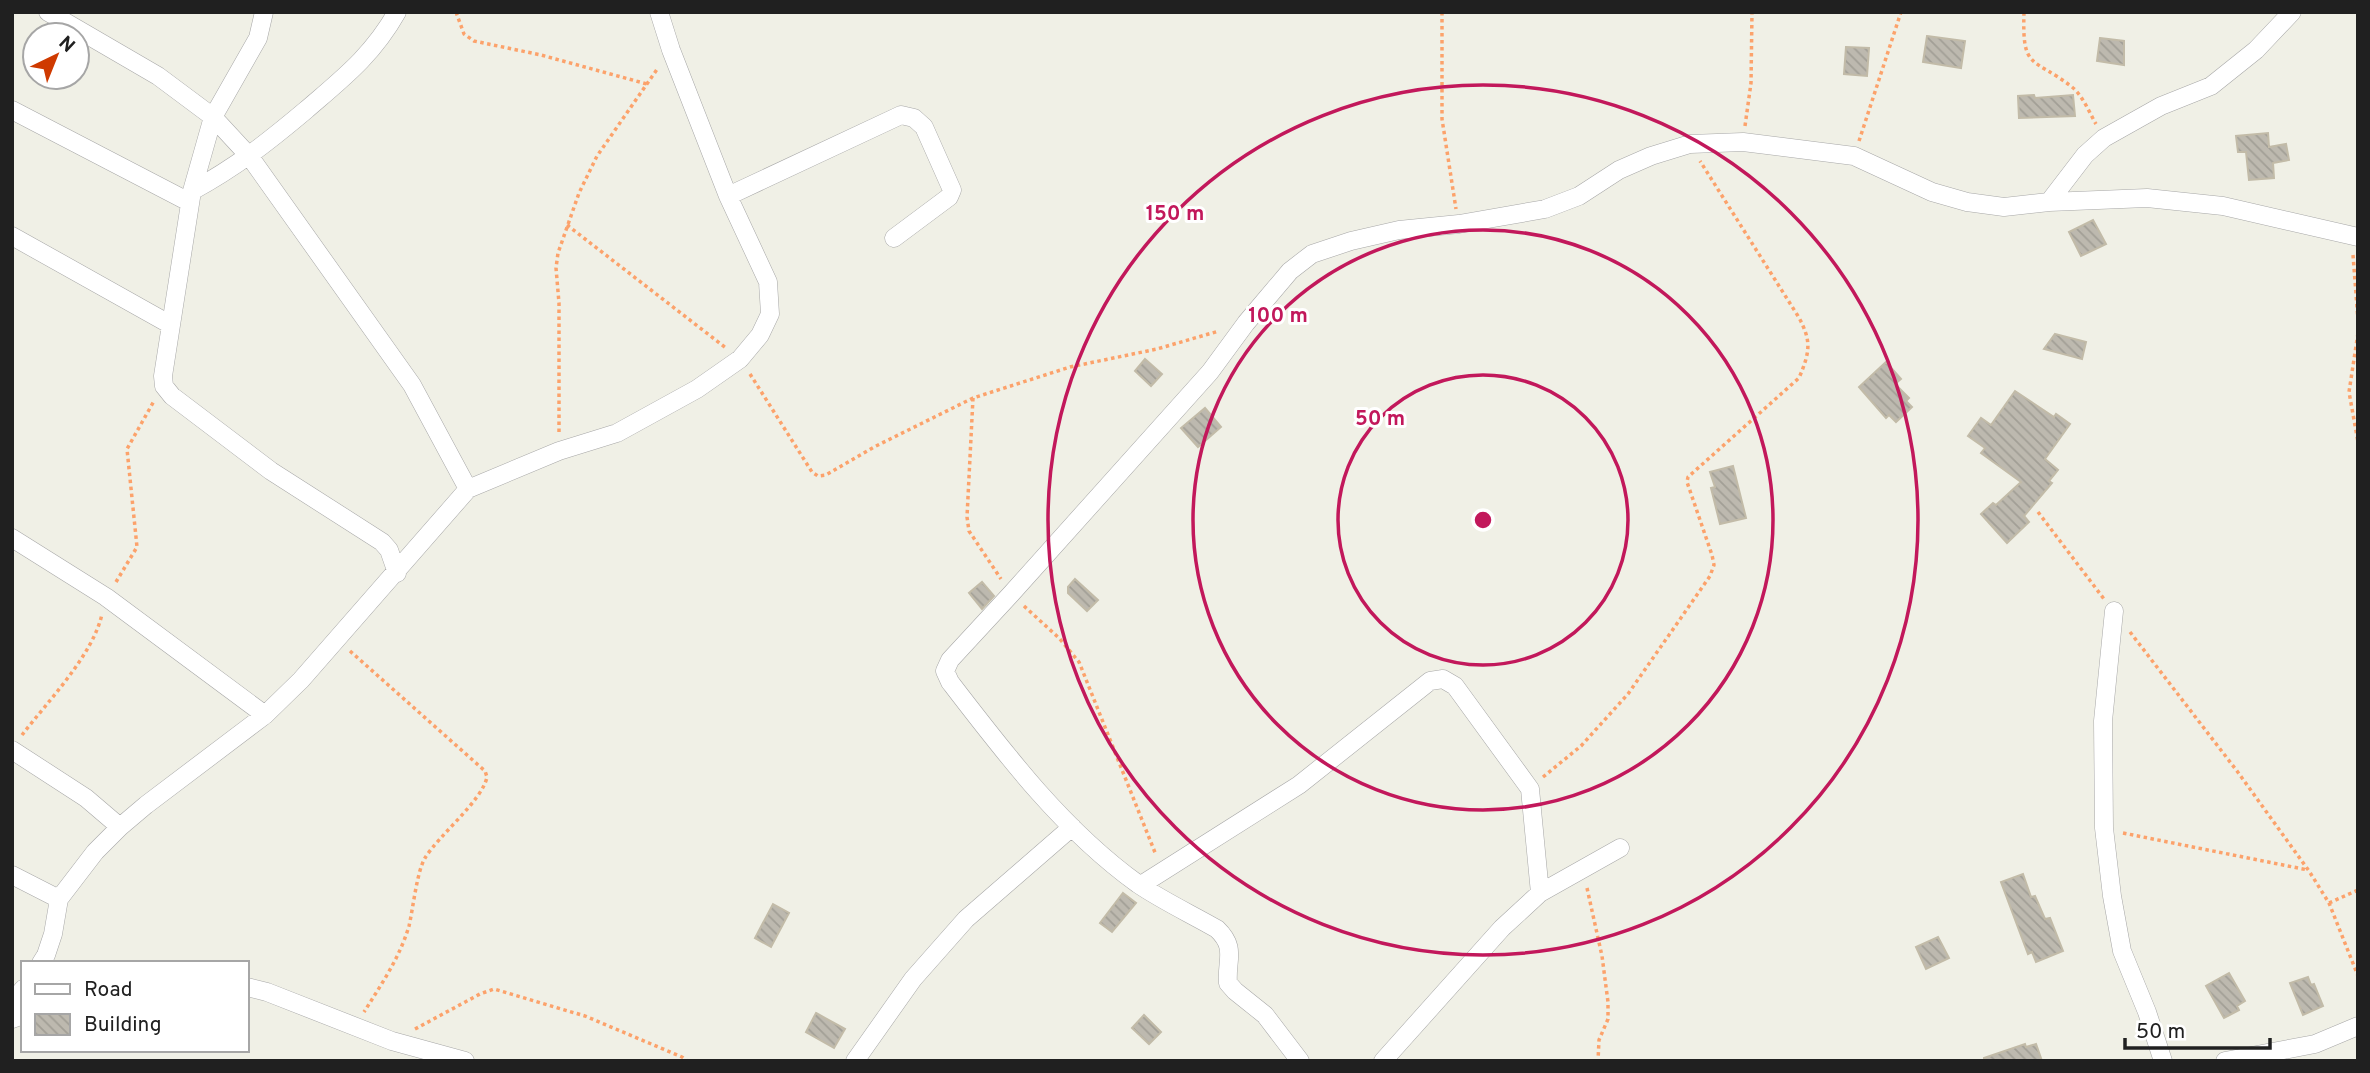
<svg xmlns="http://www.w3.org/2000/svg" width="2370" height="1073" font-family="Overpass,sans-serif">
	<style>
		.building { fill: url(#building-back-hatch); stroke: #c2bba8; stroke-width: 2 }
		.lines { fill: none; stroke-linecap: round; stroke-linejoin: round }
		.minor-casing { stroke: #a7a7a7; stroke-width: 19 }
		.path { stroke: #fca26b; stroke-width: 3.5; stroke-dasharray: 3.5 3.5; stroke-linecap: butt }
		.minor { stroke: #fff; stroke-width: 18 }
		.ring { fill: none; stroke: #c2185b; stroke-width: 3.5 }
		.centre { fill: #c2185b; stroke: #fff; stroke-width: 3.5 }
		.ring-label { font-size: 21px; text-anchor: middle; font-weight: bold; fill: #c2185b; stroke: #fff; stroke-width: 6; stroke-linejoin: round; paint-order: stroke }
	</style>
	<defs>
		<pattern id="building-back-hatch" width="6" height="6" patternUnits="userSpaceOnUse" patternTransform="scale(1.75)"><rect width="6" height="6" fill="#bdb9af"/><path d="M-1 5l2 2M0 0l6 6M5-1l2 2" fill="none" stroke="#a29f96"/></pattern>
	</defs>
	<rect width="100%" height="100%" fill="#f0f0e6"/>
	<!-- building -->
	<path class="building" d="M1927,36L1965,41L1961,68L1923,62Z
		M2100,38L2124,41V65L2097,61Z
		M1846,47L1869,48L1867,76L1844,74Z
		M2034,95L2035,98L2073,95L2075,116L2019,118L2018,96Z
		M2268,133L2269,147L2286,144L2289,160L2273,163L2274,178L2249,180L2246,152H2238L2236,136Z
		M2093,220L2106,244L2081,256L2069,232Z
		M2055,334L2086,342L2082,359L2044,349Z
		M1145,359L1162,374L1151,386L1135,371Z
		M1886,362L1901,379L1895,384L1909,398L1906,401L1912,407L1896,422L1889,415L1886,418L1859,387Z
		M2015,391L2054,417L2056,414L2070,424L2045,459L2058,470L2049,481L2052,483L2024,516L2029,522L2007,543L1981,514L1993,503L1996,505L2021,482L1981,453L1985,448L1968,436L1981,418L1991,425Z
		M1205,408L1221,427L1198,447L1181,428Z
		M1733,466L1746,518L1720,524L1711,488L1715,487L1710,472Z
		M1075,579L1098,600L1087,611L1068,593V587Z
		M982,582L994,596L982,609L969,593Z
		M2023,874L2031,897L2035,896L2045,919L2050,918L2063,951L2036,962L2032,952L2028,954L2001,882Z
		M1123,893L1136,903L1112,932L1100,923Z
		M773,904L789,913L771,947L755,938Z
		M1938,937L1949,958L1926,969L1916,947Z
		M2229,973L2245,1001L2237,1006L2239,1010L2224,1018L2206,986Z
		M2308,977L2311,985L2314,984L2323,1006L2303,1015L2290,983Z
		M816,1013L845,1029L834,1048L806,1032Z
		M1144,1015L1161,1032L1149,1044L1132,1028Z
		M2025,1044L2026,1047L2036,1044L2042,1061H1984V1058Z"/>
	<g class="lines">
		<!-- minor casing -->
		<g class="minor-casing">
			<path id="minor" d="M48,12L158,76L213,117L250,157L412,385L468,489
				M264,12L258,38L213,117L192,191L163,376L164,386L172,396L271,471L382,542L389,550L397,573
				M12,110L189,202
				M192,191C236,167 268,142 306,110C343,78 372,56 397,12
				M728,196L901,115L914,118L924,127L952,190L949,197L894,238
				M2049,202L2085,155L2104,138L2161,106L2211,86L2256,50L2292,12
				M12,236L171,325
				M12,538L106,597L265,715
				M2114,611L2103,721L2104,828L2112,896L2122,951L2147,1012L2163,1061
				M12,750L86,798L120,827
				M12,875L59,899
				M1141,885L1299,785L1430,681L1443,679L1455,686L1530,789L1540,893
				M41,963L46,955L53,934L59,899L95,852L120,827L146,805L265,715L301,680L468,489L559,451L617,433L697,389L740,359L760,335L770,314L768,282L728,196L671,50L659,12
				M247,987L267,992L392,1041L465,1061
				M12,1003L23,989
				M12,1019L23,1015
				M855,1061L913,979L966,919L1072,827
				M1300,1061L1265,1015L1235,991L1228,983C1226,960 1237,948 1217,929C1191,914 1163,901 1138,884C1063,830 1006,755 950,682L945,671L950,660L1011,594L1210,372L1246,323L1290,271L1312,254L1351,241L1399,230L1459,224L1545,209L1579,196L1619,170L1651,156L1690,144L1743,142L1854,156L1932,192L1967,202L2004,207L2049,202L2147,198L2223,206L2358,237
				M1383,1061L1502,928L1540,893L1620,848
				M2225,1061L2315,1044L2358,1026"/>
		</g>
		<!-- path -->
		<path class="path" d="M456,12L464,34L474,41L541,55L647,84
			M1442,12V119L1456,209
			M2024,12C2022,71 2032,56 2072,87C2083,96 2089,112 2096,124
			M1745,126L1751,83L1752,12
			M1859,141L1901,12
			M567,225L726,348
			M2353,255L2358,320
			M2358,333L2349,392L2358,442
			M750,374L812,472L818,476L826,475L874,447L973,398L1070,367L1157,349L1219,331
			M973,398L967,517L969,531L1001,579
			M559,432V303L556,268L558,253L579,193L597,156L658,68
			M2038,512L2104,599
			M116,582L137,547L127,449L154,401
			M1024,606L1059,638L1079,662L1156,855
			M2130,632L2237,771L2309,871L2329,903L2358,976
			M350,651L485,771L487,777C482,801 439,835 425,858C417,871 413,909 409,926C400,957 381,985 364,1012
			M22,735C48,701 93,655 102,614
			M1543,777L1581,746L1628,694L1710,576L1714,565L1712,555L1687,482L1688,477L1799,378C1810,352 1812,341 1798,316L1700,161
			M2123,833L2308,870
			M1587,888L1602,956L1608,1002V1019L1599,1040L1598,1061
			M2329,903L2358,890
			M415,1029L480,994L494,989L585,1016L682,1057L687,1061"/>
		<!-- minor -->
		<use href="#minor" class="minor"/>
	</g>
	<!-- distance rings -->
	<g class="ring">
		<circle cx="1483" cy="520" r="145"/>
		<circle cx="1483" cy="520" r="290"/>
		<circle cx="1483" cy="520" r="435"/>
	</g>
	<circle cx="1483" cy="520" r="10" class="centre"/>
	<g class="ring-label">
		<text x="1175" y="220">150 m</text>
		<text x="1278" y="322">100 m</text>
		<text x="1380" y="425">50 m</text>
	</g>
	<!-- border -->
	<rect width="2370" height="1073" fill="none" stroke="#202020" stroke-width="28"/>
	<!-- legend -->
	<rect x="21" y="961" width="228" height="91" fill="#ffffff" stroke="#a6a6a6" stroke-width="2"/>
	<rect x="35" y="984" width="35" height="10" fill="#ffffff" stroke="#a6a6a6" stroke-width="2"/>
	<text x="84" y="996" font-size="21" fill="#202020">Road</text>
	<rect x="35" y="1014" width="35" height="21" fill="url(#building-back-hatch)" stroke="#a6a6a6" stroke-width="2"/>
	<text x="84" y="1031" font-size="21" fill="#202020">Building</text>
	<!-- north arrow -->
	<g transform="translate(56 56) rotate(43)"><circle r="33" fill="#ffffff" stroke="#a6a6a6" stroke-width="2"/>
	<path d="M0-5L12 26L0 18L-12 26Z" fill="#cf3a00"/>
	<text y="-10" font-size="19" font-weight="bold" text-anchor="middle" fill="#202020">N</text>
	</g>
	<!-- scale -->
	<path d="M2125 1038v10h145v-10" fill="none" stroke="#202020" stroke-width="3.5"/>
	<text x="2136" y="1038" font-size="21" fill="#202020" stroke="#ffffff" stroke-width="5" paint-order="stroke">50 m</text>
</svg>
